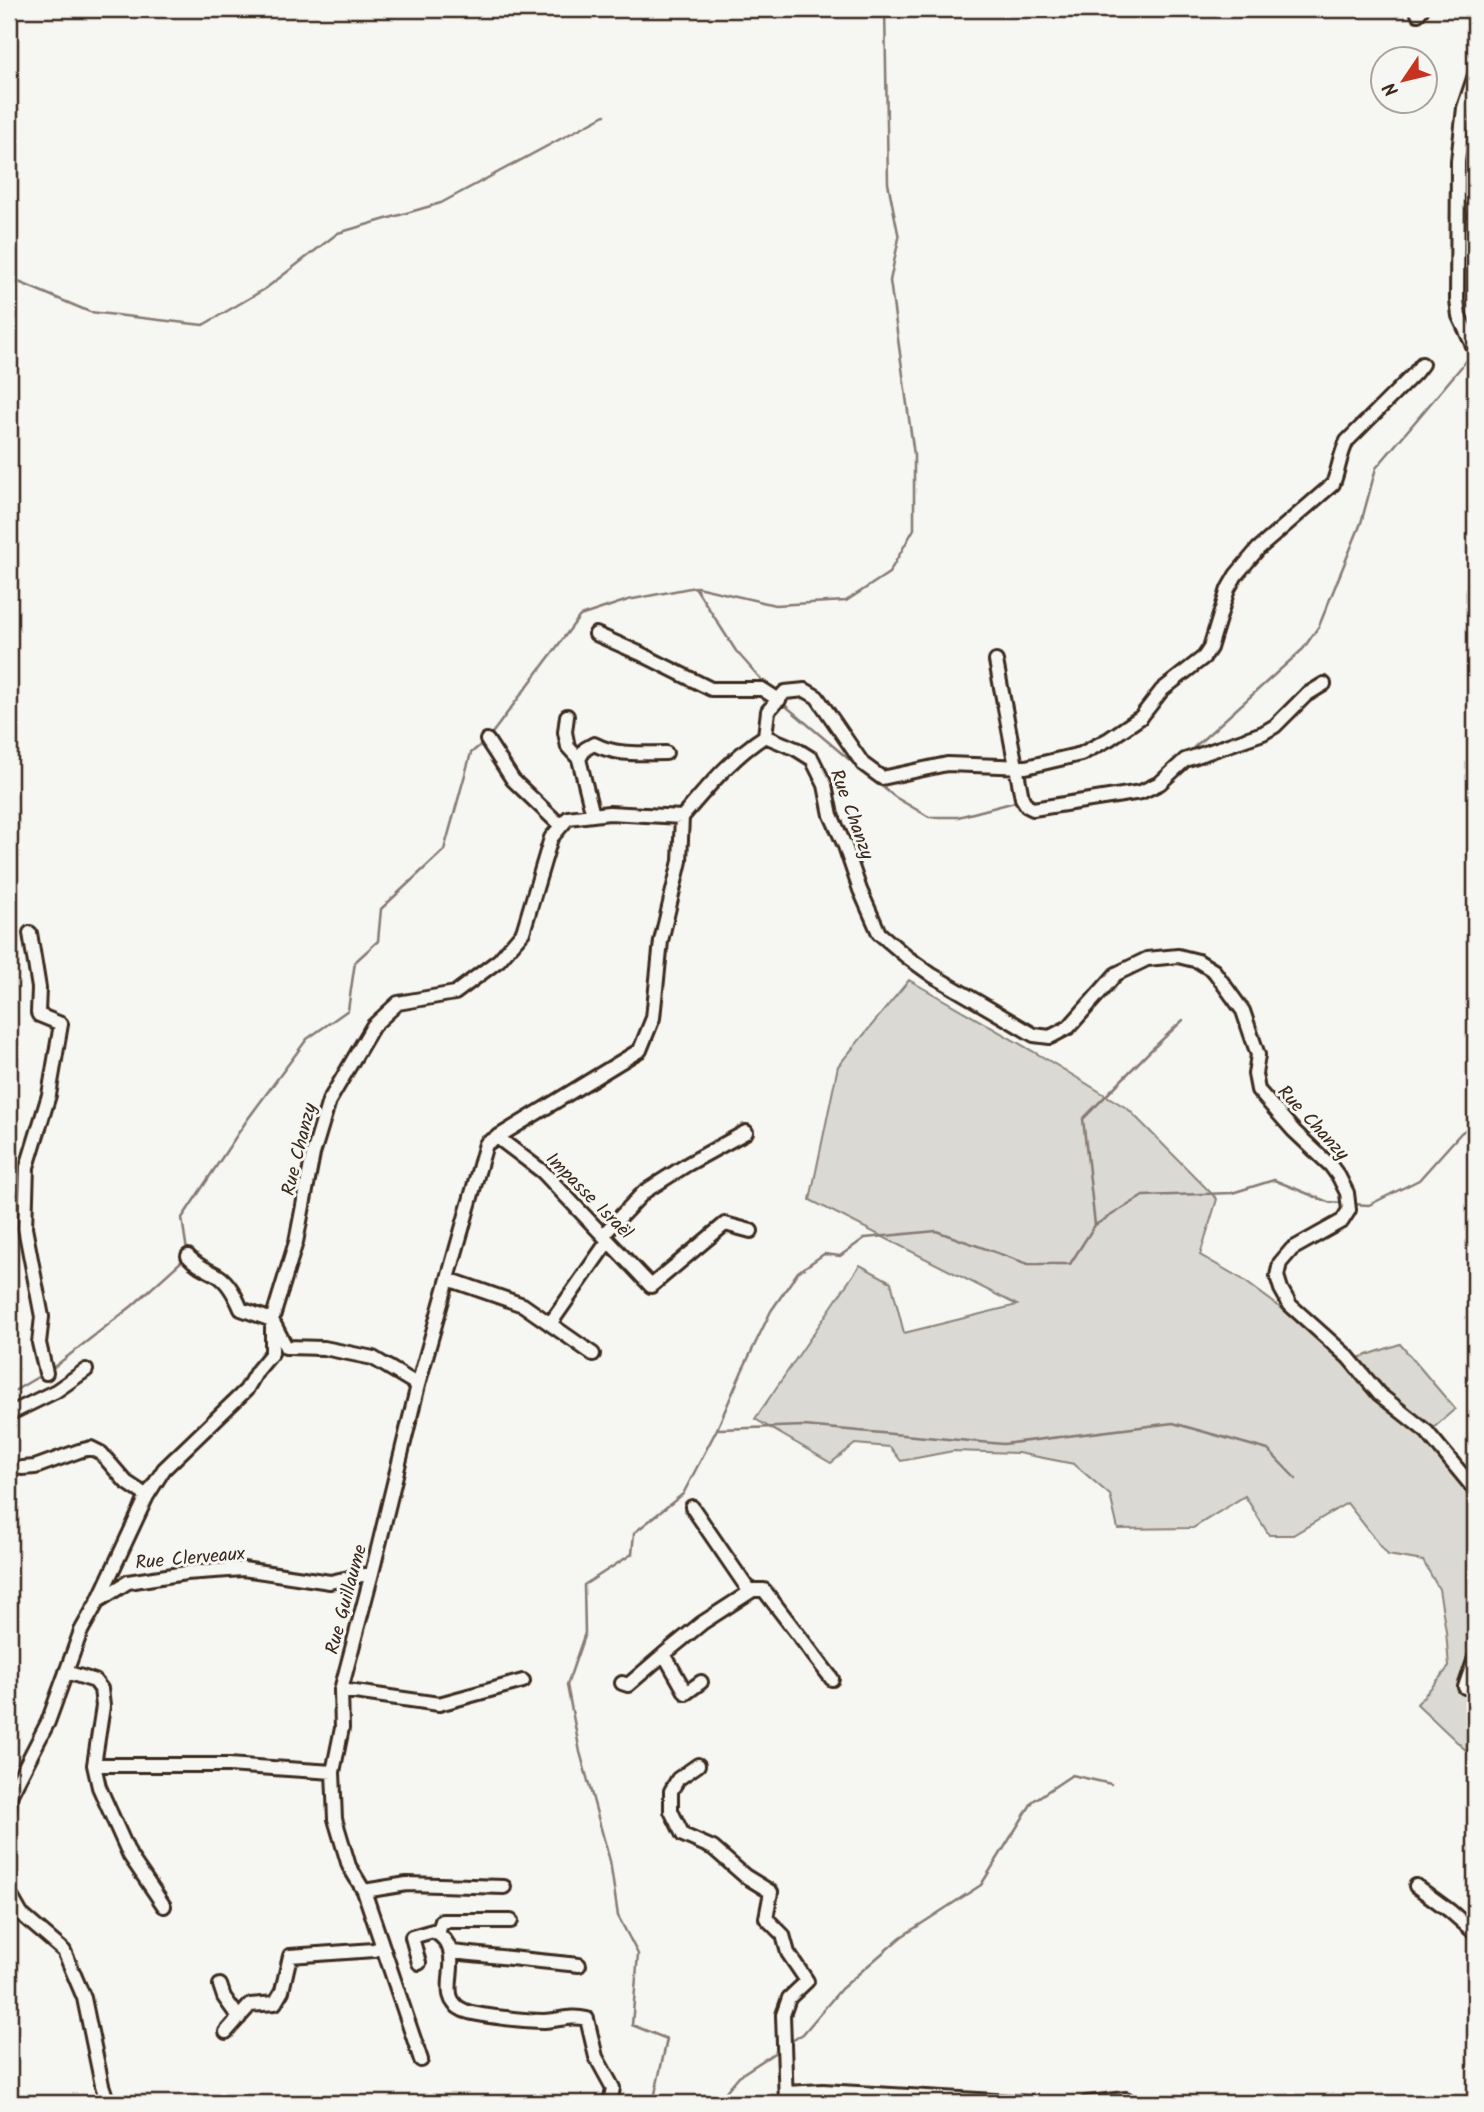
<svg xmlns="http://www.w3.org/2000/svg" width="1484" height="2112" font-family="Kalam,sans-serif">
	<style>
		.green { fill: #dad9d3; stroke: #8a8278; stroke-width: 2 }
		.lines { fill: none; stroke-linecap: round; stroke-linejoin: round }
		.stream { stroke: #857a71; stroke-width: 2.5 }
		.street-casing { stroke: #3b2a1e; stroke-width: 18 }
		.street { stroke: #f6f6f2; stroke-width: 12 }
		.labels { text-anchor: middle; stroke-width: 6; stroke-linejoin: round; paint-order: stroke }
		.street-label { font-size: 19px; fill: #3b2a1e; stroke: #f6f6f2 }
	</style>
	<rect width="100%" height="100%" fill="#f6f6f2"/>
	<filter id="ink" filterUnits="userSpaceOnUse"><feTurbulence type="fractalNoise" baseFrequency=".0143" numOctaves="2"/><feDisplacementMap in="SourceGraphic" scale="14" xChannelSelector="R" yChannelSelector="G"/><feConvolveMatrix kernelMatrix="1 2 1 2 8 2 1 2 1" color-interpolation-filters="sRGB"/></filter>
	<g filter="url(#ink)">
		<!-- green -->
		<path class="green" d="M909,980L1048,1060L1128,1109L1217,1199L1200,1255L1242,1279L1285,1311L1343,1363L1400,1344L1455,1409L1422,1438L1475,1501V1759L1417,1704L1449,1667L1446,1631L1439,1589L1423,1561L1388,1555L1347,1503L1293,1535H1269L1245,1496L1193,1528L1118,1529L1110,1495L1074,1464L1018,1453L953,1451L901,1461L890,1447L855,1444L831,1463L755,1419L860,1265L891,1282L904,1333L1017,1305L810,1200L838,1066Z"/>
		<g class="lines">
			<!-- stream -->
			<path class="stream" d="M9,278L90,312L203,325L265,289L338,233L441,203L605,115
				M697,587L775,605L846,601L889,573L914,529V455L890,281L899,238L888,183L885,9
				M781,702L858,767
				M490,736L580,616L628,600L695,587L736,651L767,686
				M1189,752L1303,649L1319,626L1361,523L1376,468L1473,353
				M869,776L895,797L929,817H958L1019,801
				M1029,801H1050
				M1351,1204L1369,1205L1419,1180L1461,1133L1475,1123
				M1095,1225L1083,1119L1148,1053L1183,1020
				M187,1251L182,1218L247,1120L307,1039L348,1010L355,962L378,941L381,909L444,850L471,753L483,743
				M49,1371L132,1306L184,1259
				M9,1394L43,1374
				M719,1429L804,1426L1003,1444L1173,1423L1268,1450L1296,1479
				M787,2044L803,2034L841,1989L901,1937L981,1885L1033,1801L1072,1775L1111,1784
				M653,2103L667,2039L632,2025L638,1954L618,1916L610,1861L580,1752L567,1685L585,1633L584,1585L632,1554L634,1533L683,1494L717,1429L742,1371L771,1311L798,1272L824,1254L840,1256L865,1238L936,1231L1028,1264H1070L1095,1225L1143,1196L1232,1193L1274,1180L1328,1202L1344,1203
				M716,2103L739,2076L779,2050"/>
			<!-- street casing -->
			<g class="street-casing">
				<path id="street" d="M1418,14L1422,9
					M1475,75L1464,108L1458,161L1457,300L1459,316L1475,350
					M596,634L639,653L711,689H762L779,700
					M996,661L1022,798L1027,806L1033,809L1141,792L1160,783L1185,760L1263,733L1275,726L1306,695L1324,684
					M567,716L565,732L568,747L579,759L593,815
					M765,736L768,711L785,692L805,690L817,697L863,764L882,778L947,764L1026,767L1081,754L1109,739L1141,717L1162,690L1204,657L1210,648L1228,589L1236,575L1258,549L1333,484C1339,469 1340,454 1347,441L1415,373L1422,364
					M487,740L513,780L561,826
					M579,759L585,749L594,744C617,756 641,753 666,753
					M30,933L39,988L38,1013L39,1015L61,1024L49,1095L27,1167L25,1228L42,1317L39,1343L46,1373
					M497,1137L543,1172L651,1286L725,1224L751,1231
					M603,1235L644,1192L688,1164L746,1132
					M188,1256C197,1266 206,1269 217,1275C229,1282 236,1297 241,1309L272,1320L286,1347L324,1348L373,1358L418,1385
					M448,1279L523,1305L593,1354
					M550,1324L608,1241
					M9,1414L56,1391L86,1370
					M22,1468L35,1467L79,1451L91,1448L101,1453L126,1482L147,1496
					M692,1507L750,1592
					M98,1601L128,1582L186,1573L243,1569L330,1582L372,1573
					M664,1654L702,1623L753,1590H764L832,1679
					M66,1672L95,1681L101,1689L103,1706L94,1765L99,1787L130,1856L164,1906
					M622,1683L628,1685L664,1654L686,1693L701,1682
					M1465,1687L1475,1658
					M341,1690L439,1704L523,1681
					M94,1765H228L333,1772
					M698,1765L678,1779L671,1791V1811L683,1835L713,1848L745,1876L771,1892L766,1918L783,1935L788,1953L807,1981L789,1998L783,2015L786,2103
					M9,1810L10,1796L48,1722L81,1631L98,1601L147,1496L164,1469L246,1390L257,1371L272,1353V1320L296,1242L313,1154L329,1101L373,1026L398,1003L455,993L499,960L523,932L551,838L568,818L609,813L682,817C707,788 732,757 765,736L796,749L812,759L825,785L831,815L845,846L860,890L879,933L907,957L932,975L1034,1035L1050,1037L1069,1027L1116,974L1147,959L1178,956L1198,961L1214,971L1243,1011L1258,1055L1255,1074L1258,1090L1294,1131L1331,1166L1339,1177L1347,1193L1349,1210L1342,1221L1292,1249L1280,1263L1277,1276L1281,1289L1290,1305L1348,1357L1379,1394L1427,1432L1475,1490
					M1416,1886L1450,1911L1475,1933
					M364,1891L407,1884L504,1887
					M9,1893L21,1914L64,1951L84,1998L102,2085L108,2103
					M438,1934L442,1921H511
					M452,1952L579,1965
					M419,1963L412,1937L433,1931C473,1952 430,1995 463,2010C475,2016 530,2021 544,2021C561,2020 570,2015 587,2019L596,2057L613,2088L610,2103
					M220,1985L224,1997L239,2018
					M226,2032L250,2005L275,2003L282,1991L290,1956L374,1950L383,1947
					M421,2060L364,1891L349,1866L335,1819L333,1772L342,1728L341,1690L372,1573L418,1385L486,1144L640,1050L653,1018L661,941L680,861L682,817
					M786,2093L823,2091L1028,2103
					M1087,2103L1126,2099L1132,2103"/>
			</g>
			<!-- street -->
			<use href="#street" class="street"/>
		</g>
	</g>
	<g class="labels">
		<!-- street labels -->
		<g class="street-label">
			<text transform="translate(853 814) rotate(70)" y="7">Rue Chanzy</text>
			<text transform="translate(1314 1122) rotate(47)" y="7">Rue Chanzy</text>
			<text transform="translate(298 1149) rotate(-76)" y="7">Rue Chanzy</text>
			<text transform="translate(590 1195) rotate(45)" y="7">Impasse Israël</text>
			<text transform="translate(190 1557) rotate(-5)" y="7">Rue Clerveaux</text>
			<text transform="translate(345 1599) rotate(-75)" y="7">Rue Guillaume</text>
		</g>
	</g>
	<!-- margin -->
	<rect width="1484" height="2112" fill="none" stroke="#f6f6f2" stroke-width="35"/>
	<rect x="18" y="18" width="1449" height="2077" fill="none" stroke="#3b2a1e" stroke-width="2.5" filter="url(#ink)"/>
	<!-- north arrow -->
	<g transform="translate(1404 80) rotate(235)"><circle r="33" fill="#f6f6f2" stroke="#aba49d" stroke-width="2"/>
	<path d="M0-5L12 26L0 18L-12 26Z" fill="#c8321e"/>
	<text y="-10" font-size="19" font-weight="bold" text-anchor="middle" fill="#3b2a1e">N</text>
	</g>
</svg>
